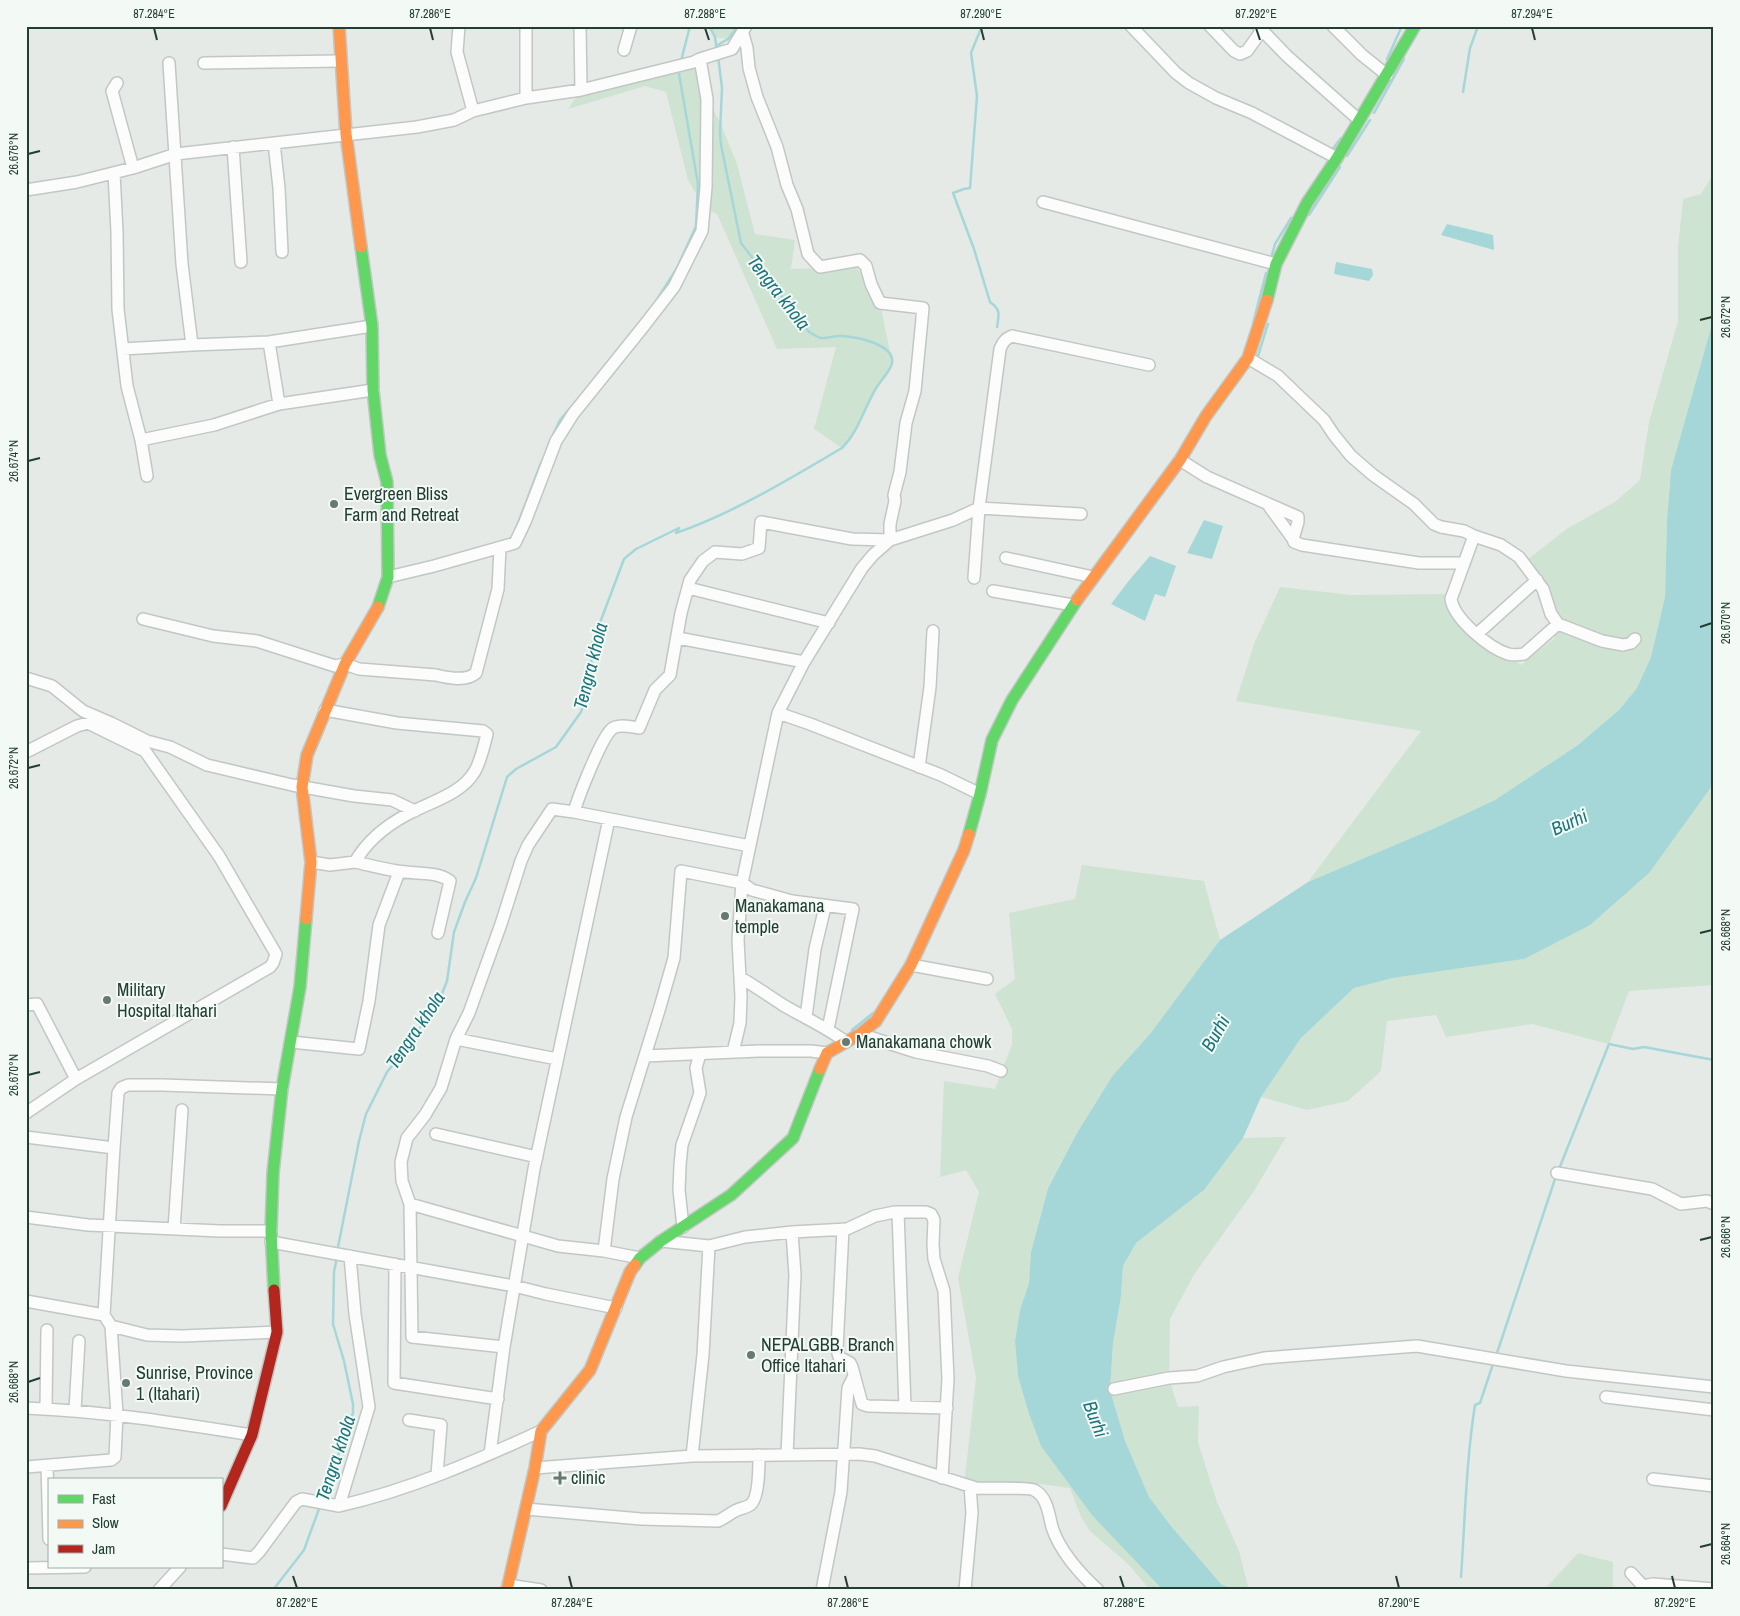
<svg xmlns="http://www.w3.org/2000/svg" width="1740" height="1616" font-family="'Archivo Narrow',sans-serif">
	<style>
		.green { fill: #cee3d2 }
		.water { fill: #a5d7d8 }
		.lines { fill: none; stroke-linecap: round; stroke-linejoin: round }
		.stream { stroke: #a5d7d8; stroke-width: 2.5 }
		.street-casing { stroke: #c2c7c4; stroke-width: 14 }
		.fast-casing { stroke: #c0c7c4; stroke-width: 14 }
		.slow-casing { stroke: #c0c7c4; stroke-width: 14 }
		.jam-casing { stroke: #c0c7c4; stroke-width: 14 }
		.street { stroke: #fbfcfb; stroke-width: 11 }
		.fast { stroke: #63d668; stroke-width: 11 }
		.slow { stroke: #ff974d; stroke-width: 11 }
		.jam { stroke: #b3261e; stroke-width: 11 }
		.ticks { fill: none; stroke: #223e33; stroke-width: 2 }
		.poi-dot { fill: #667a72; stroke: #f3f9f5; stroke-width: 2 }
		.labels { text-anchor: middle; stroke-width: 4; stroke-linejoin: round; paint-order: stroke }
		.poi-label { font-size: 18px; fill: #223e33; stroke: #f3f9f5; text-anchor: start }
		.water-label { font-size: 19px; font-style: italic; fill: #1b757b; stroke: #f3f9f5 }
		.neatline { fill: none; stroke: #223e33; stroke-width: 2 }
		.ticks-label { font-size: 12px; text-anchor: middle; fill: #223e33 }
	</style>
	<rect width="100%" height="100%" fill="#e5eae7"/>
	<!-- green -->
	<path class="green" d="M709,26H746L743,34L728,39L715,37Z
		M700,59L707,99L720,122L737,164L755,234L795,240L791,269L856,267L871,284L880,303L892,362L888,371L874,391L852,438L842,448L814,429L836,347L777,349L717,214L705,209L688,180L666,92L645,86L568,109L581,90Z
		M1714,173V317L1671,470L1667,520L1665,597L1651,657L1637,688L1619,710L1578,745L1495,800L1435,828L1308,882L1421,731L1236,701L1254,644L1280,587L1352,595L1448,594L1451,613L1458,625L1493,645L1521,665L1555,638L1551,600L1527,560L1568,528L1615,502L1640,480L1649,422L1678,321V248L1683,199L1701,194Z
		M1714,783V985L1629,991L1609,1044L1532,1024L1446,1037L1436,1015L1387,1021L1381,1071L1348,1101L1307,1110L1261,1097L1301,1038L1354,988L1393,978L1524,959Z
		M1082,865L1204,881L1220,940L1150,1034L1113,1075L1077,1133L1048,1187L1031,1252L1029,1283L1020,1310L1015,1341L1018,1376L1029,1414L1041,1446L1130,1555L1163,1590H1150L1129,1565L1090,1531L1081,1517L1070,1488L1040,1484L1029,1486H964L976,1378L958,1278L979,1192L966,1170L940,1177L944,1081L995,1089L1012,1044V1029L995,994L1015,979L1009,913L1075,899Z
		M1286,1137L1254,1191L1195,1273L1170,1319L1169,1378L1178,1407L1199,1406L1198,1442L1217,1502L1239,1551L1249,1590H1234L1221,1584L1171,1526L1149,1497L1125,1441L1110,1390L1113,1343L1121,1296L1123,1266L1136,1243L1204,1190L1243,1138Z
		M1578,1553L1613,1562V1590H1544Z"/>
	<!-- water -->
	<path class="water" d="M1447,224L1493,235L1494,250L1441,235Z
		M1336,262L1372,269L1373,275L1369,281L1334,274Z
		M1714,317V783L1649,873L1590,925L1524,959L1393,978L1354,988L1301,1038L1261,1097L1243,1138L1204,1190L1136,1243L1123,1266L1121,1296L1113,1343L1110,1390L1125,1441L1149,1497L1171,1526L1221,1584L1234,1590H1163L1092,1515L1041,1446L1029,1414L1018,1376L1015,1341L1020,1310L1029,1283L1031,1252L1048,1188L1077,1133L1113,1075L1150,1034L1220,940L1308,882L1435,828L1495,800L1578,745L1619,710L1637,688L1651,657L1665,597L1667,520L1671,470Z
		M1204,520L1223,526L1212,559L1187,553Z
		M1150,556L1176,566L1165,597L1155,594L1145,621L1111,604L1131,578Z"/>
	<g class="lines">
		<!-- stream -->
		<path class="stream" d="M709,26L715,37L717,51
			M982,26L971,53L977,96L970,188L964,189L953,193L974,249L990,302C1001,310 999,314 997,327
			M716,46L728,39L738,26
			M1387,59L1402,26
			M681,61L690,26
			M1463,92L1470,48L1478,26
			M1374,113L1404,59
			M1332,150L1341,138
			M1347,156L1370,120
			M1309,215L1340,167
			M1271,258L1275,244L1291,218
			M656,301L677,268L696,226L698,184L679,74
			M1253,323L1266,273
			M1258,356L1268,324
			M553,435L560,420L573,405
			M517,526L541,463
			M852,1030L873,1013
			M1559,1169L1609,1044L1633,1049L1644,1047L1714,1060
			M337,1252L359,1141L366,1114L387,1072L408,1047L431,1010L439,1001L447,981L454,932L465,902L476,878L507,777L516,769L556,747L581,712L591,680L592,644L624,559L636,549L679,528L676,533C734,513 789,479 842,448C858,432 863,411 874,392C878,383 891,371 892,363C895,344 856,337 843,336C835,335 828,339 820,338L809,332L741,243L721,145L720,133L722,88L718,56
			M1496,1356L1556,1176
			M323,1498L353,1413V1404L344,1361L333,1324L334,1272L337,1257
			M1461,1577C1465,1520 1466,1462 1475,1405L1480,1403L1494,1361
			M273,1590L304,1550L320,1506"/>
		<!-- street casing -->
		<g class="street-casing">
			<path id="street" d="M459,26L457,52L473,111
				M580,26L581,90
				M1131,26L1176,73L1189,83L1216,98L1252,113L1337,158
				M1210,26L1234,51L1240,54L1247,51L1262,30
				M1258,26L1287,56L1359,120
				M1333,26L1362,55L1387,75
				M624,50L631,26
				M169,63L182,264L192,345L269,342L372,326
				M204,63L340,61
				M117,83L112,91L133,168
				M526,98V26
				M274,143L279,188L282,252
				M233,147L241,262
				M114,173L117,232L118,309L127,386L141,440L147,476
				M26,190L77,182L133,168L176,154L417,127L454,120L473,111L526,98L581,90L694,62L700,59L732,49L746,26
				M1043,202L1276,264
				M269,342L279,404
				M123,349L192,345
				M1248,358L1278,376L1324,420L1334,435L1351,456L1373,475L1414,504L1434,524L1441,527L1464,531L1474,536L1451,599C1454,619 1489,648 1508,654C1513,655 1518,655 1524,654L1558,624
				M141,440L214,425L279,404L373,390
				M1180,460L1207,477L1298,517V522L1293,539L1294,542L1302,545L1419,563H1464
				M1269,506L1293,539
				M1474,536L1501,545L1519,557L1543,589L1551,614L1558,624L1602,641L1623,645L1631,643L1635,639
				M1006,558L1093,577
				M388,577L434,566L515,543L525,522L556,441L573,414L643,327L674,287L702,231L706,187L707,99L700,59
				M974,578L979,508L1000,349C1003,342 1005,339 1012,336L1149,365
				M688,588L829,623
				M993,591L1073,605
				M143,619L213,636L257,641L335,666L345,664L359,669L436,675C448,678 466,682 476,673L498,589L500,548
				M1477,634L1537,580
				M678,638L804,662
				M26,678L52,686L83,711L111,723L147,741L170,747L207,765L292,785L354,796L392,800L415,811
				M778,713L810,724L941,775L980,794
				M26,752L77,726L88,723L145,751L219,856L276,954L273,963L270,967L76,1079L26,1113
				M919,767L930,687L933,631
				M574,812L750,846
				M311,862L330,865L355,862C367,841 387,825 408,814C430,802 462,794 475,771C481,760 484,746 487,734L483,731L397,723L325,710
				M355,862C369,865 383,869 397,871C413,874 438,871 450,881L438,933
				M911,965L987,979
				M741,978C755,986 769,996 783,1005C805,1018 826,1027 846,1042
				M26,1005L37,1004L76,1079
				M806,1017L815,949L825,907
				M860,1034L916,1052L988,1066L1001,1071
				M456,1039L557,1059
				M291,1042L359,1049L369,1001L379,925L399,872
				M733,1052L740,1023L741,997L738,940L742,883L778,713L804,662L862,568L873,555L890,540V524L895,501L894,495L900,472L906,423L915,391L923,308L880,303L871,284L866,266L860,260L820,267L808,254L797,209L787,185L777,147L757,97L749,68L747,48L743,34
				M645,1056L759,1051H811L827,1053
				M436,1134L537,1157
				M26,1137L114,1148L104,1315
				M114,1148L118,1093L121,1088L128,1085H162L282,1089
				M1557,1173L1652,1189L1681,1204L1707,1201L1714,1204
				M410,1204L558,1246L604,1251L640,1258
				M898,1212L905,1407
				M26,1217L88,1225L220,1231H271
				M683,1227L679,1190L680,1165L682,1145L700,1093L696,1068L700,1054
				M174,1229L182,1110
				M843,1229L837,1349L839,1357L850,1363L852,1367L862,1404L868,1406L947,1408
				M661,1241L709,1246L745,1237L792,1232L847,1229L875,1216L895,1212H926L931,1214L934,1220L933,1244L934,1259L944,1291L948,1379L942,1478
				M271,1242L514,1286L546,1294L616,1308
				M604,1251L613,1179L626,1117L660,1007L674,958L681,871L742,883L752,890L792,901L853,909L828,1029
				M350,1256L355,1314L369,1407L339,1506C409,1490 476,1461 541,1431
				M395,1264L394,1383L498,1399
				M26,1301L104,1315L111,1326L147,1335L182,1336L277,1332
				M504,1347L412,1337L410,1204L402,1181L401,1162L407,1138L425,1115L441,1088L456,1039L469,1013L501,924L521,861L528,845L552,809L574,812C578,798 602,735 613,728C620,724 632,727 639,728L655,690L670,675L681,613L690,580L703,561L715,552L742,554L759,548L761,522L852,539L890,540L953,520L979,508L1081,514
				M1114,1389L1169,1378L1197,1376L1223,1367L1264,1358L1417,1346L1566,1371L1714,1387
				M1606,1397L1714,1410
				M26,1408C102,1411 177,1423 252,1435
				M46,1409L47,1330
				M75,1410L79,1341
				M409,1420L441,1425L437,1475
				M490,1454L504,1347L534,1169L609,819
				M787,1455L795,1275L792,1232
				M692,1456L703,1355L709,1246
				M47,1465L49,1539
				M26,1467L111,1460L115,1457L117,1414L111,1326
				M535,1468L692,1456L859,1454L875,1456L976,1488C987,1489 1029,1487 1034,1490C1047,1496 1049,1515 1052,1527C1059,1550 1080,1574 1098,1590
				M1653,1479L1714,1486
				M526,1509L641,1519L718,1521C725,1518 729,1514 735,1511C740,1508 746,1508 750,1505C759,1499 759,1466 759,1455
				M221,1554L253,1558L259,1552L296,1502L302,1499L339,1506
				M26,1568L85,1567
				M1631,1573L1643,1586L1653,1584L1714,1589
				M508,1585L541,1590
				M159,1590L180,1567
				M822,1590L841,1492L848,1388L854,1376
				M965,1590L972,1513L970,1486"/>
		</g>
		<!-- fast casing -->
		<g class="fast-casing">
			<path id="fast" d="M361,247L372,326L373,390L380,455L387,482L388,577L378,607
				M1267,300L1276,264L1307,203L1337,158L1415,26
				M969,834L980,794L992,740L1012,700L1077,600
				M635,1265L640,1258L661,1241L731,1195L793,1138L820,1069
				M274,1290L271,1231L273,1173L282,1089L300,987L306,919"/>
		</g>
		<!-- slow casing -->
		<g class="slow-casing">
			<path id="slow" d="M339,26L346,134L361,247
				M1077,600L1180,460L1206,416L1248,358L1267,300
				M306,919L311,862L302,787L307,755L345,664L378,607
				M820,1069L827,1053L860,1034L876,1021L911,965L964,850L969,834
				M507,1590L535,1468L541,1431L590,1370L630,1272L635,1265"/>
		</g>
		<!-- jam casing -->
		<g class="jam-casing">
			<path id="jam" d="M221,1506L252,1435L277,1332L274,1290"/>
		</g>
		<!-- street -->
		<use href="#street" class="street"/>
		<!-- fast -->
		<use href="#fast" class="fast"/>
		<!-- slow -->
		<use href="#slow" class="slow"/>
		<!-- jam -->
		<use href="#jam" class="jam"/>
	</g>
	<!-- ticks -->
	<path class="ticks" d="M154,28L157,40M430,28L433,40M705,28L709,40M981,28L984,40M1256,28L1260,40M1532,28L1535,40M28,154L40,151M1700,320L1712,317M28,461L40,458M1700,627L1712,623M28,768L40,765M1700,933L1712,930M28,1075L40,1072M1700,1240L1712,1237M28,1382L40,1378M1700,1547L1712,1544M293,1576L297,1588M569,1576L572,1588M845,1576L848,1588M1120,1576L1124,1588M1396,1576L1399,1588M1672,1576L1675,1588"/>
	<!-- markers -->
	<g class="poi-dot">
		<circle cx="334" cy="504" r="5"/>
		<circle cx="725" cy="916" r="5"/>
		<circle cx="107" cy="1000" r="5"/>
		<circle cx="846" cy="1042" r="5"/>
		<circle cx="751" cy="1355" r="5"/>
		<circle cx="126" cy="1383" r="5"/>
		<path d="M557.5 1470.5h5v5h5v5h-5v5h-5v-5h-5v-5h5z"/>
	</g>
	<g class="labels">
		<!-- poi labels -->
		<g class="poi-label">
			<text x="344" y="500">Evergreen Bliss<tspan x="344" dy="21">Farm and Retreat</tspan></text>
			<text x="735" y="912">Manakamana<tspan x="735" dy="21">temple</tspan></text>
			<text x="117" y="996">Military<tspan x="117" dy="21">Hospital Itahari</tspan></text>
			<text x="856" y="1048">Manakamana chowk</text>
			<text x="761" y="1351">NEPALGBB, Branch<tspan x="761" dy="21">Office Itahari</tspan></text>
			<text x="136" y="1379">Sunrise, Province<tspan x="136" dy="21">1 (Itahari)</tspan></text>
			<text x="571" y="1484">clinic</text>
		</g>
		<!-- water labels -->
		<g class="water-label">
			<text transform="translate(779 292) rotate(52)" y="7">Tengra khola</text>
			<text transform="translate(590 666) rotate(-76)" y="7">Tengra khola</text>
			<text transform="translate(1569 822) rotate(-24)" y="7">Burhi</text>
			<text transform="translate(415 1030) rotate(-56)" y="7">Tengra khola</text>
			<text transform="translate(1215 1033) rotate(-60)" y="7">Burhi</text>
			<text transform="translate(1096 1419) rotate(69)" y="7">Burhi</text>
			<text transform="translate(335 1458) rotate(-72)" y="7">Tengra khola</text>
		</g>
	</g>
	<!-- border -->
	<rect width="1740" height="1616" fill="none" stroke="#f3f9f5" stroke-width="55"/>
	<!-- legend -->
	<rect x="48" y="1478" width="175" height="90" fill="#f3f9f5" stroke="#9faea7"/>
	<rect x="58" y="1495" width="25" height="8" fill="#63d668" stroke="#9faea7"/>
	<text x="92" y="1504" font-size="15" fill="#223e33">Fast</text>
	<rect x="58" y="1520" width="25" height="8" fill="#ff974d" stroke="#9faea7"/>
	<text x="92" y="1528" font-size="15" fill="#223e33">Slow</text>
	<rect x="58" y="1545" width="25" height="8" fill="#b3261e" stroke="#9faea7"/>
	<text x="92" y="1554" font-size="15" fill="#223e33">Jam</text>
	<rect x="28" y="28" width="1684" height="1560" class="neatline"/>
	<g class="ticks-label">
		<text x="154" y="18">87.284°E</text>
		<text x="430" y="18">87.286°E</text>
		<text x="705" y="18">87.288°E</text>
		<text x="981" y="18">87.290°E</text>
		<text x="1256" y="18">87.292°E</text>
		<text x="1532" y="18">87.294°E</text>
		<text transform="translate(14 154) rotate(-90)" y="4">26.676°N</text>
		<text transform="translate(1726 317) rotate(-90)" y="4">26.672°N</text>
		<text transform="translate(14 461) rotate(-90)" y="4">26.674°N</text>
		<text transform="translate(1726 623) rotate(-90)" y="4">26.670°N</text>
		<text transform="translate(14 768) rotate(-90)" y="4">26.672°N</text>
		<text transform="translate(1726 930) rotate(-90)" y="4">26.668°N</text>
		<text transform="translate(14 1075) rotate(-90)" y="4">26.670°N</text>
		<text transform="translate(1726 1237) rotate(-90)" y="4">26.666°N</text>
		<text transform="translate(14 1382) rotate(-90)" y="4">26.668°N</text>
		<text transform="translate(1726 1544) rotate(-90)" y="4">26.664°N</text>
		<text x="297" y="1607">87.282°E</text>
		<text x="572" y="1607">87.284°E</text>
		<text x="848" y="1607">87.286°E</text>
		<text x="1124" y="1607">87.288°E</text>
		<text x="1399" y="1607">87.290°E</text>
		<text x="1675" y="1607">87.292°E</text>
	</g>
</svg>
